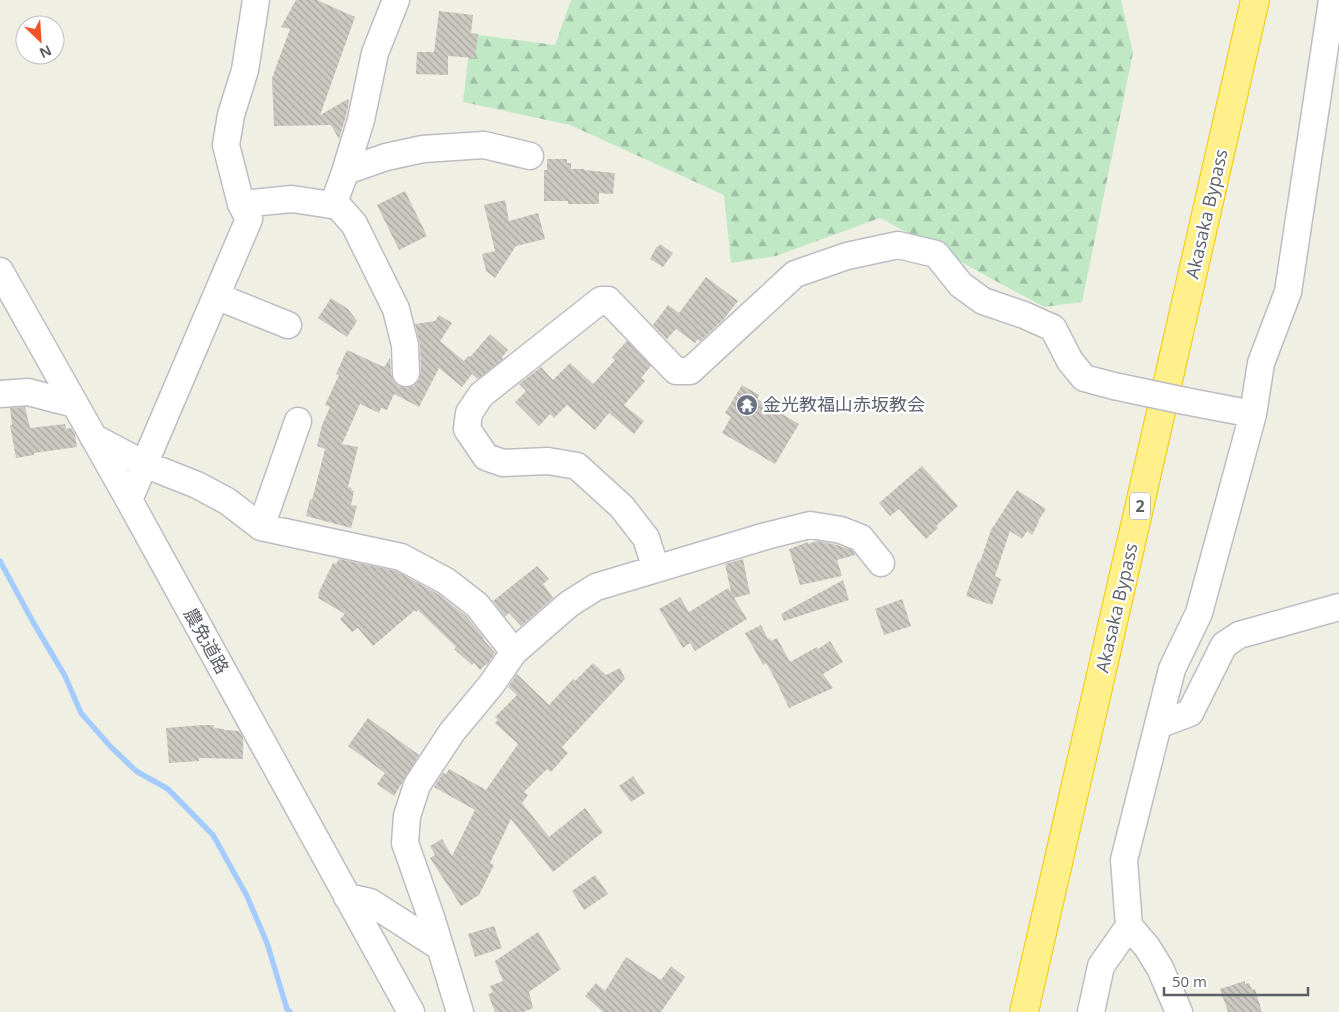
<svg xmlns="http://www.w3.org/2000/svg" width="1339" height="1012" font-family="'Open Sans','Noto Sans JP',sans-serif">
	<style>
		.forest { fill: url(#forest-firs) }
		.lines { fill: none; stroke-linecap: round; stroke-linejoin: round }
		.stream { stroke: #a5ccff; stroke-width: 5.5 }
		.building { fill: url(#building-back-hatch) }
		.minor-casing { stroke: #bcbdc4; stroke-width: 29 }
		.highway-casing { stroke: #f4c700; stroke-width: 30 }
		.minor { stroke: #fff; stroke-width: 26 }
		.highway { stroke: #fff08c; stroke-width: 28 }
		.minor-bridge-casing { stroke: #bcbdc4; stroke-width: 29; stroke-linecap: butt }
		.minor-bridge { stroke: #fff; stroke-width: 26 }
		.labels { text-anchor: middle; stroke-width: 4.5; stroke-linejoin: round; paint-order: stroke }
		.shield { fill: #fff; stroke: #8d8f94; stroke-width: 1 }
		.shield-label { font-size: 16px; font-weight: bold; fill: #5c5f66 }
		.street-label { font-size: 18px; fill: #5c5f66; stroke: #fff }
		.worship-label { font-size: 18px; fill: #5b616d; stroke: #fff; text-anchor: start }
	</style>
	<defs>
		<pattern id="forest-firs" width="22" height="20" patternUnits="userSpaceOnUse" patternTransform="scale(1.25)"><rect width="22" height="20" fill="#c0e8c5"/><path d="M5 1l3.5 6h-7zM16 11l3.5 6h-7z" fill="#9fbfa4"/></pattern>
		<pattern id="building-back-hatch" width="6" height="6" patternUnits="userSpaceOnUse" patternTransform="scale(1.25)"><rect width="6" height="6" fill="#cbc9c1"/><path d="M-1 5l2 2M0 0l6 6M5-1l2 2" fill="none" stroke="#a8a6a1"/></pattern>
	</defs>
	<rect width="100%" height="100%" fill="#f0efe4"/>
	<!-- forest -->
	<path class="forest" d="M571,0H1121L1133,53L1082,302L1044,307L880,218L776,256L731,263L724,195L570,125L463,102L471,34L555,45Z"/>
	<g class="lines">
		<!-- stream -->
		<path class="stream" d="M0,561L33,622L65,676L81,713L110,746L136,771L168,789L213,835L247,896L267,943L287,1009L290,1012"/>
	</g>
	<!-- building -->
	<path class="building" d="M296,0H317L355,17L320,115L348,99L349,102L346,116L339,139L331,125L274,126L272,78L290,29L281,27Z
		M439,11L473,15L471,33L478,34L475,58L448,56V75L416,74L417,52H434Z
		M547,159H567V163H571V169H584V170L615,173L613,194L599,193V204H568V201H544V170H547Z
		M405,191L427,236L399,250L377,205Z
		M505,200L509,221L538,213L545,239L516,246L495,278L486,271L482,254L504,249L495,251L484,205Z
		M660,244L673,253L663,267L650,259L657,246L658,247Z
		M706,277L738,301L723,320L700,341L698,339L695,343L676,329L667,339L653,325L668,305L679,313Z
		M331,298L348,309L357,321L347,337L318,318Z
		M439,315L452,323L440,341L464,361L468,356L470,357L490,334L508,350L502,357L503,359L478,379L472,374L462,387L439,368L419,407L394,394L387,410L381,408L379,413L360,404L342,444L358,447L348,487L352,488L351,490L354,491L351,505L357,506L351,528L306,516L310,499L312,500L325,449L317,446L322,425L330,407L325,405L339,375L336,374L347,350L384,367L390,358L391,374L394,381L399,386L406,388L414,386L419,380L421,372L420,344L415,324L435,321Z
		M627,341L651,366L641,378L645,381L624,405L644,421L634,434L609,413L595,430L567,405L554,418L550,414L539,426L515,402L526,391L519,384L541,367L553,380L570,363L593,384L615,360L612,357Z
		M742,385L759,395L757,399L799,424L775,464L722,433L731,417L725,413Z
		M25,407L30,428L65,424L66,429L71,428L75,435L77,447L34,453V455L16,458L10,425H12L10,408Z
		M922,466L958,506L936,526L938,528L926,539L899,509L890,516L879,503Z
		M1017,490L1046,509L1038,521L1039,522L1032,535L1027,531L1022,539L1010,531L995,576L1001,579L992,605L966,596L978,562H980L991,530Z
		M817,541L837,545L852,550L855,555L837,560L842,576L800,585L789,549L808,542V544Z
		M339,559L396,571L438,594L466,616L484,638L483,639L495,653L487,665L486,664L480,670L474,663L472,665L454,649L456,647L418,610L416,612L415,610L373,646L358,628L352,632L340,619L345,614L318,598L319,595L318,594L333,563L336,564Z
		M743,559L750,594L734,598L747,619L695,651L690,643L683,648L659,609L680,597L689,612L728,588L731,592L725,564Z
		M537,566L549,579L543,584L553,598L521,626L509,613L505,617L493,601Z
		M843,580L849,600L784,621L781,614Z
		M902,599L911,626L884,635L875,609Z
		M761,625L768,639L770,638L771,641L777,638L790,662L817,647L818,649L830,641L843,662L823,674L833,688L789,708L775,679L766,663L763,665L745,633Z
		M593,663L606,675L620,668L625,679L562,747L568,753L551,772L547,769L524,792L528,795L522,803L549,837L585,808L603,832L553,872L511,819L490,863L494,865L479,895L461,906L430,858L435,855L430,846L442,839L452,856L475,810L434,787L443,773L446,774L449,769L486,790L518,744L495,723L498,720L495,717L517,695L508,687L517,674L549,705L573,679L575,681Z
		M368,718L419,755L394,796L377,784L385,773L348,746Z
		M203,725H214V728L224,729V730L239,731L243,738V759L199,758V761L169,763L166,728Z
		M633,776L645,793L631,802L619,786Z
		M595,875L608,894L584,910L572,891Z
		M494,926L502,948L475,957L468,934Z
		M538,932L561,969L529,992L533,1008L523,1012H495L488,994L493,992L490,986L503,981L495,961Z
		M626,957L661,980L671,966L685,977L661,1012H603L585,996L596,983L605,991Z
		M1245,981V984L1249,983L1252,990L1255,989L1262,1012H1228L1220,989Z"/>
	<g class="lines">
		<!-- minor casing -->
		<g class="minor-casing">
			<path id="minor" d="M346,171L386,157L423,149L484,145L530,156
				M241,204L292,199L338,206L354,224L396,309L405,345L406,373
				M333,205L343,178L361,120L375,53L396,0
				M0,271L129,500L411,1012
				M216,296L288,325
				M0,394L28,392L74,404
				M1185,401L1253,414
				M93,437L144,464L197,485L227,501L261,527L401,557L446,581L477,605L514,652
				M129,500L249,219L241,204L226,145L231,115L245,70L256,0
				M261,527L298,421
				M656,569L646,538L622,507L577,466L548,461L503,463L486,457L467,429L469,413L481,395L601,300H608L676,371H690L795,274L847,256L898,245L936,254L961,285L983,301L1024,315L1053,328L1070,361L1084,378L1114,386
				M1158,725L1190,713L1224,645L1239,635L1339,607
				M347,897L370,902L440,947
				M1129,926L1147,947L1160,968L1179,1012
				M460,1012L431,917L405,843L407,816L417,785L452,732L491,685L514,652L569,604L596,587L766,536L810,525L841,530L861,538L881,563
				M1091,1012L1101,966L1129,926L1124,860L1172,669L1199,613L1253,414L1261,363L1288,292L1332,0"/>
		</g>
		<!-- highway casing -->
		<g class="highway-casing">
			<path id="highway" d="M1024,1012L1255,0"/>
		</g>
		<!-- minor -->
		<use href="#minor" class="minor"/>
		<!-- highway -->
		<use href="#highway" class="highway"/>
		<!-- minor-bridge casing -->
		<g class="minor-bridge-casing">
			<path id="minor-bridge" d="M1114,386L1185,401"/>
		</g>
		<!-- minor-bridge -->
		<use href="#minor-bridge" class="minor-bridge"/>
	</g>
	<!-- icons -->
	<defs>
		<g id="temple-disc" transform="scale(1.125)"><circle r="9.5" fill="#6b7280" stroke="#fff"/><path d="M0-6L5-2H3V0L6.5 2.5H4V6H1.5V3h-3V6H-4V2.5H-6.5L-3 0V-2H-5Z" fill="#fff"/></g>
	</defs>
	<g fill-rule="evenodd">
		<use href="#temple-disc" x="747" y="405"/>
	</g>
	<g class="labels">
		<!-- shield labels -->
		<rect class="shield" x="1130" y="492.5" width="20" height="27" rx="4"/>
		<g class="shield-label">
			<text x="1140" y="512">2</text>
		</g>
		<!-- street labels -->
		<g class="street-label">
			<text transform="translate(1207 214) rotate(-77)" y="6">Akasaka Bypass</text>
			<text transform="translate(1117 608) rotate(-77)" y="6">Akasaka Bypass</text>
			<text transform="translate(206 641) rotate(61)" y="6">農免道路</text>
		</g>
		<!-- worship labels -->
		<g class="worship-label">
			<text x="763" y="411">金光教福山赤坂教会</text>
		</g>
	</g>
	<!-- north arrow -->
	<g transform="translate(40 40) rotate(155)"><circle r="24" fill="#ffffff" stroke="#bebfc2"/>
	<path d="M0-4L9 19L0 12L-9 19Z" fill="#f25228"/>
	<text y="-8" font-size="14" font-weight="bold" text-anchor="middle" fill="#5c5f66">N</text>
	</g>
	<!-- scale -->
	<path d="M1164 987v8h144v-8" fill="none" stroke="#5c5f66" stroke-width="2.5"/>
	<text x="1172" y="987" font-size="15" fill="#5c5f66" stroke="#ffffff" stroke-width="4" paint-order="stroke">50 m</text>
</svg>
